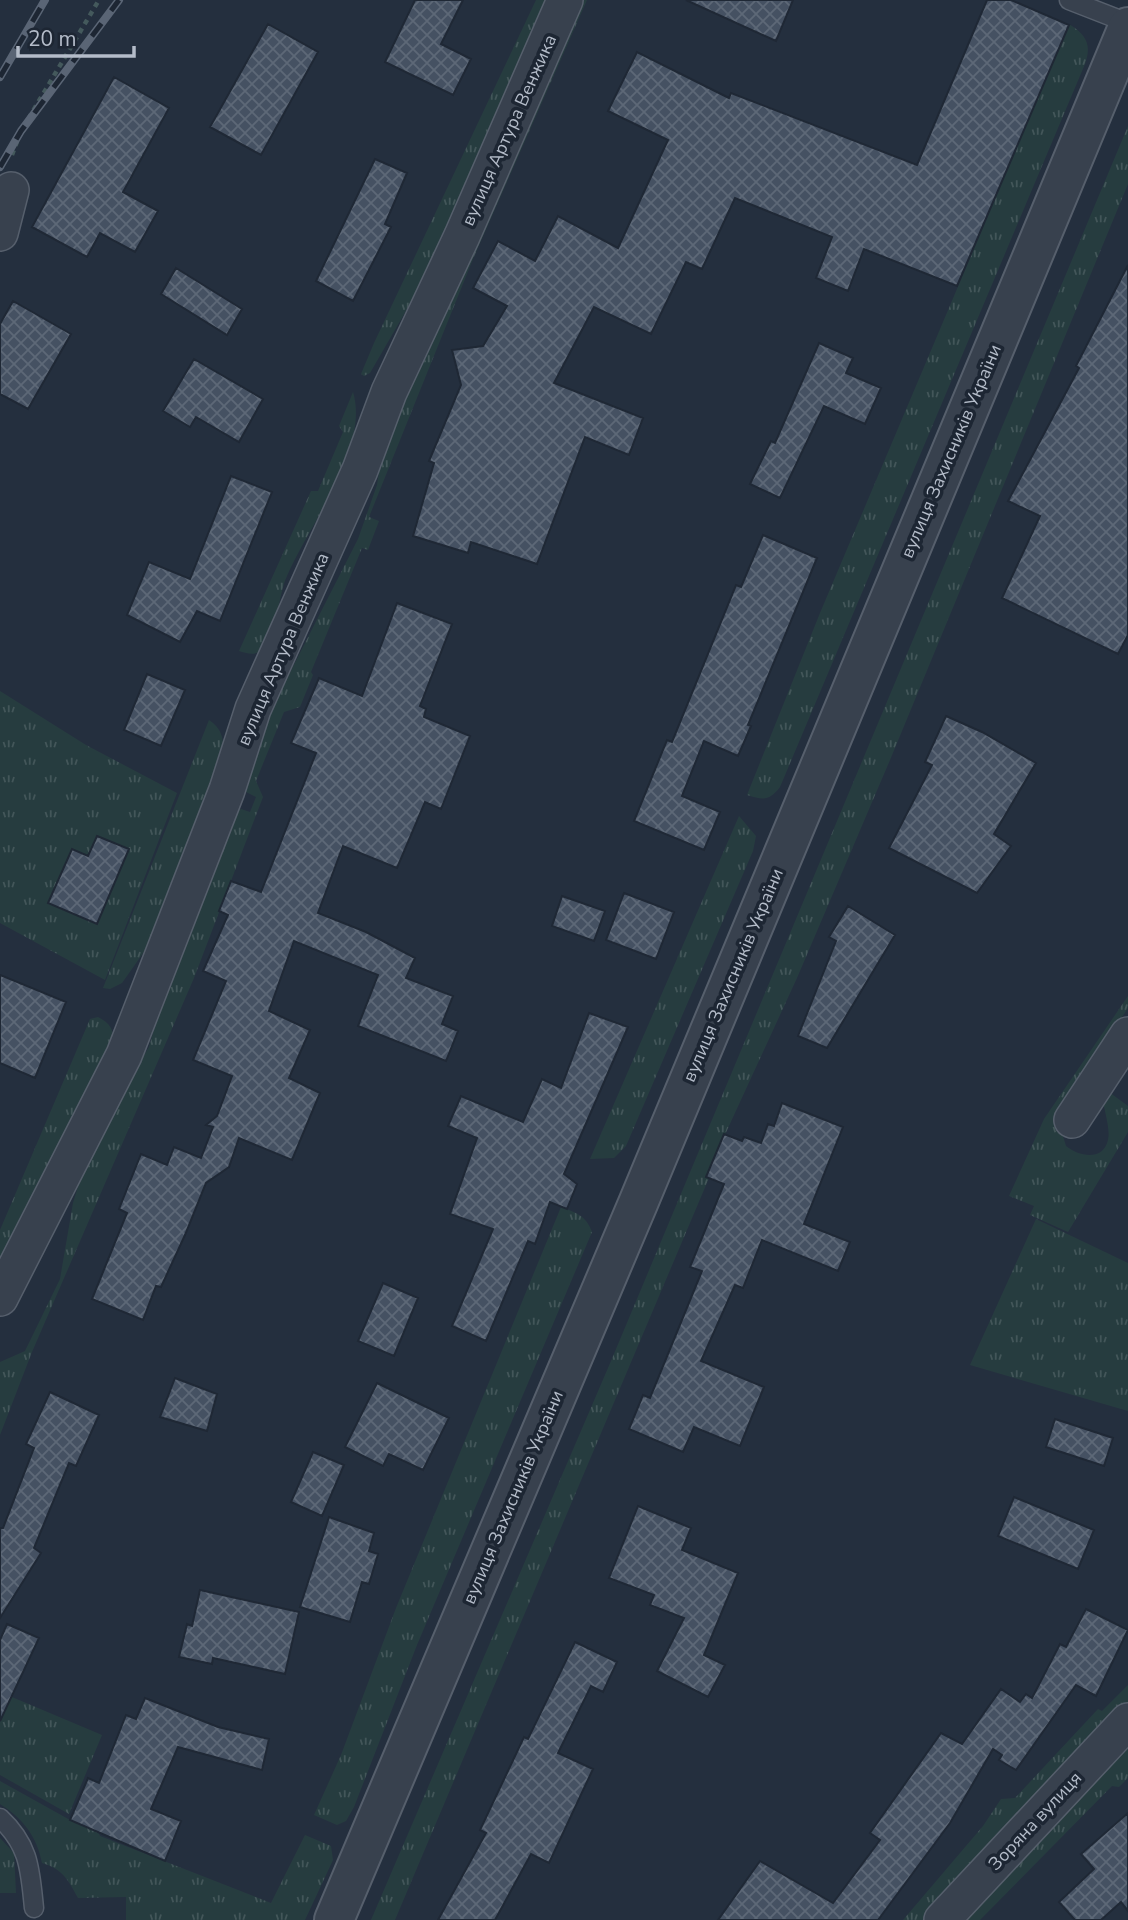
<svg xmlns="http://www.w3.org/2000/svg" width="1128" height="1920" font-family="'Nunito Sans',sans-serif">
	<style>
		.grass { fill: url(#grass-tufts) }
		.building { fill: url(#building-cross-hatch); stroke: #1f2835; stroke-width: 2 }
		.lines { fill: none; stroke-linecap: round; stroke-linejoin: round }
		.service-casing { stroke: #565f6c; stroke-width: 21 }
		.minor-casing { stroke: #565f6c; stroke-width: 38 }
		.tertiary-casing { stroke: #565f6c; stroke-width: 42 }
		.path { stroke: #44595c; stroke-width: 4.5; stroke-dasharray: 5 5; stroke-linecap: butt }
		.service { stroke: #38414e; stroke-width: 18 }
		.minor { stroke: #38414e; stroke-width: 35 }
		.tertiary { stroke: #38414e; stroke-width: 38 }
		.rail-casing { stroke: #5a6575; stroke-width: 8 }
		.rail { stroke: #1d2633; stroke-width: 5; stroke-dasharray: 16; stroke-linecap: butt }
		.labels { text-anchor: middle; stroke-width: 7; stroke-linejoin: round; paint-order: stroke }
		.street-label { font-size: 18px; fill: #b4bcc9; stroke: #1d2633 }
	</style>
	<defs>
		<pattern id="grass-tufts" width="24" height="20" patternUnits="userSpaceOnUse" patternTransform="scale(1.75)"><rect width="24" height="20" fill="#263c3f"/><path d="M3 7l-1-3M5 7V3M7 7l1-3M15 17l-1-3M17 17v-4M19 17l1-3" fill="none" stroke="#435659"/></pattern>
		<pattern id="building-cross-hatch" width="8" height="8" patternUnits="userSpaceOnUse" patternTransform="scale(1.75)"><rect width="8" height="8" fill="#455162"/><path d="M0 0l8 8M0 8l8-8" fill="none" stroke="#5d6877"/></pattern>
	</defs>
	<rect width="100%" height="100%" fill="#242f3e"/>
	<!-- grass -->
	<path class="grass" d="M536,0H554L429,271L370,373L364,376L361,374L374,343Z
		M578,0H587L473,259L369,517L379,521L368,550L362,548L311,672L313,675L300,707L284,712L256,781L263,797L194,978L32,1352L0,1435V1362L25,1351L60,1279L73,1203L84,1167L101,1125L149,1047L161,1004L235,811L241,809L250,812L256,797L244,791L242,782L275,702L358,539L377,485L382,452L461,263L479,241L478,238Z
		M1069,24C1086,35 1092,44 1085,64L780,787C769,801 764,800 747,795L820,613Z
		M1128,126V184L890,760L797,978L706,1176L709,1178L395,1920H371L611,1361Z
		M353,392C370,449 308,526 287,576C278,595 277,637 260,651C254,656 246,653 239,651L311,491H318L343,432L339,426Z
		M0,691L86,745L177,793L105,980L0,923Z
		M209,720C224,730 224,742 223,759L146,949L122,983L110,989L103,988Z
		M739,816L756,836L753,851L626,1146L614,1158L590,1159Z
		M1128,996V1008L1087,1070L1059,1123L1066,1146C1078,1156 1103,1162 1108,1140C1111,1129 1103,1107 1102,1094L1109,1092L1128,1106V1132L1068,1232L1030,1215L1034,1206L1009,1196L1044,1119Z
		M98,1017C113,1025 114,1031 113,1048L0,1263V1230L90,1019Z
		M561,1207C576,1213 586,1215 592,1232L417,1645L354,1807L346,1821L337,1825L314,1815L341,1755L396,1608Z
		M1036,1219L1128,1263V1411L970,1365Z
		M1128,1685V1704L924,1920H903L983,1826L1001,1799L1015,1798L1098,1709L1102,1711Z
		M0,1692L102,1735L69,1814L0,1775Z
		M1128,1748V1778L1119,1787L1112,1786L980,1920H964Z
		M0,1781L70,1820L98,1832L100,1836L271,1903L305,1835L331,1846L333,1860L305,1920H126V1897L78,1898C68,1880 63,1869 42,1863C37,1837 23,1818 0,1804Z
		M0,1838L14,1853L16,1893H0Z"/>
	<!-- building -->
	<path class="building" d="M415,0H463L441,44L471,59L453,95L385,62Z
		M686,0H793L776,41Z
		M987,0H1011L1069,25L957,286L864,249L848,291L816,278L832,237L735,198L702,269L686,262L651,334L594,307L554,383L643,418L629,455L585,437L537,564L471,542L468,553L413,536L434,463L429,461L461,385L452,350L483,346L507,306L473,288L498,241L535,261L558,216L618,248L668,140L608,111L637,52L729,98L731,93L917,165Z
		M268,24L318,52L261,155L210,127Z
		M114,77L169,108L123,192L158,211L135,252L100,233L87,257L32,227Z
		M375,159L407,173L385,224L391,227L353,301L316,281Z
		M1128,265V635L1118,654L1002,598L1040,516L1008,501L1079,368L1076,366Z
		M176,268L242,309L227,335L161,294Z
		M13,301L71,334L28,409L0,394V324Z
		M819,343L853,358L846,373L881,388L865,424L824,406L780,498L750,484L771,441L775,443Z
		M194,359L263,399L239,442L196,417L190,427L163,411Z
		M231,476L272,492L220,621L197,611L180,642L127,615L149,562L190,579Z
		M763,535L817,558L748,725L751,726L738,756L704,741L682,796L720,812L704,850L634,821L667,740L672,742L736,585L741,587Z
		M397,603L452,624L420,706L426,709L424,717L470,736L441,809L425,802L397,868L343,846L318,913L366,932L415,958L406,978L453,996L442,1024L458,1031L446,1061L358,1026L378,975L294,941L269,1011L310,1030L289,1078L320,1093L292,1160L239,1138L229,1167L206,1183L185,1235L161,1287L156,1286L143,1320L92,1299L127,1213L119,1209L141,1154L167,1165L174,1147L201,1158L213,1127L206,1125L217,1116L232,1076L193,1060L226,981L203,971L228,915L219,911L231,881L261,892L316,753L291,743L319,678L362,696Z
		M147,674L185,690L161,746L124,730Z
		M946,716L982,732L1036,763L994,834L1011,846L977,893L889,848L932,765L925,762Z
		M97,836L129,849L97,924L48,903L72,849L88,856Z
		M624,893L674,912L656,959L606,940Z
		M562,896L605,911L594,941L552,926Z
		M848,906L895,935L827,1048L798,1036L836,941L829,937Z
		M0,975L66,1002L35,1078L0,1063Z
		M589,1013L628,1027L564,1174L577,1184L567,1209L550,1202L535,1244L528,1241L486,1341L452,1326L493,1229L450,1214L477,1138L448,1126L461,1096L523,1122L542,1079L561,1088Z
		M782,1103L843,1127L804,1224L850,1242L838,1271L762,1240L743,1288L735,1285L701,1361L764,1387L740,1446L694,1427L683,1452L629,1429L643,1395L650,1398L702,1271L690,1267L724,1184L706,1177L724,1134L742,1141L744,1137L761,1143L768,1124L774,1126Z
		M383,1283L418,1298L394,1356L358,1341Z
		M175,1378L217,1394L207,1431L160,1417Z
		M377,1383L449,1418L423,1470L389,1454L383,1466L345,1447Z
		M50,1392L99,1415L76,1466L69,1463L34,1548L41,1553L0,1618V1528H3L34,1448L26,1444Z
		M1055,1419L1113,1438L1104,1466L1046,1447Z
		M313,1452L344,1465L322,1516L291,1502Z
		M1014,1497L1094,1530L1078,1569L998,1536Z
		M638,1506L691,1528L682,1550L738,1573L704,1655L725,1665L708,1697L657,1671L684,1618L650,1605L654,1595L609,1578Z
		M329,1517L374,1533L369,1551L378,1554L369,1584L362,1582L350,1622L300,1607Z
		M200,1590L299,1612L285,1674L213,1658L212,1664L179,1657L187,1624L192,1626Z
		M1086,1609L1128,1630L1096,1696L1076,1685L1016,1770L999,1760L1002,1755L993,1749L950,1823L878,1920H718L760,1861L833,1903L880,1840L870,1833L941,1733L962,1744L1001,1689L1020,1702L1026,1694L1032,1698L1060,1644L1066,1647Z
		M7,1624L39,1638L0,1721V1640Z
		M575,1642L617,1662L603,1692L591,1686L558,1753L593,1769L549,1863L531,1854L495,1920H438L486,1833L480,1830L524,1737L528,1739Z
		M145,1698L218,1727L269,1739L262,1770L178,1747L151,1809L181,1821L165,1861L70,1820L88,1778L99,1783L126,1715L136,1719Z
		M1128,1813V1911L1121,1902L1101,1920H1075L1059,1902L1094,1869L1081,1854Z"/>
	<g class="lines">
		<!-- service casing -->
		<g class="service-casing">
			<path id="service" d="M1069,0L1128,23
				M0,1818C30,1846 30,1870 34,1908"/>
		</g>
		<!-- minor casing -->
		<g class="minor-casing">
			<path id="minor" d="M0,233L11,190
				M1072,1120L1128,1035
				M0,1298L124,1055L227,790L253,709L360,470L389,392L462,236L565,0
				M942,1920L1128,1721"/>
		</g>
		<!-- tertiary casing -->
		<g class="tertiary-casing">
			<path id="tertiary" d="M334,1920L639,1201L1128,27"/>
		</g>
		<!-- path -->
		<path class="path" d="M12,155L21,131L99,0"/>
		<!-- service -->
		<use href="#service" class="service"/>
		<!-- minor -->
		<use href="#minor" class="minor"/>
		<!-- tertiary -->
		<use href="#tertiary" class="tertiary"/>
		<!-- rail casing -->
		<g class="rail-casing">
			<path id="rail" d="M0,77L45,0
				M0,167L21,131L119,0"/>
		</g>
		<!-- rail -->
		<use href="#rail" class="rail"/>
	</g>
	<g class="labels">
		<!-- street labels -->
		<g class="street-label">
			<text transform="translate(509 130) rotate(-66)" y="6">вулиця Артура Венжика</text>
			<text transform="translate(951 451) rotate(-67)" y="6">вулиця Захисників України</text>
			<text transform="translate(283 649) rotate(-67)" y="6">вулиця Артура Венжика</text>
			<text transform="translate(733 975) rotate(-67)" y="6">вулиця Захисників України</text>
			<text transform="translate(513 1497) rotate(-67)" y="6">вулиця Захисників України</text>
			<text transform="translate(1035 1821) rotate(-47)" y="6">Зоряна вулиця</text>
		</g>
	</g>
	<!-- scale -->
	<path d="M18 46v10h116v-10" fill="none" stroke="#b4bcc9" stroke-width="3.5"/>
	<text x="28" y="46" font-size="21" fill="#b4bcc9" stroke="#1d2633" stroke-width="5" paint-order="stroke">20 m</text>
</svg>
